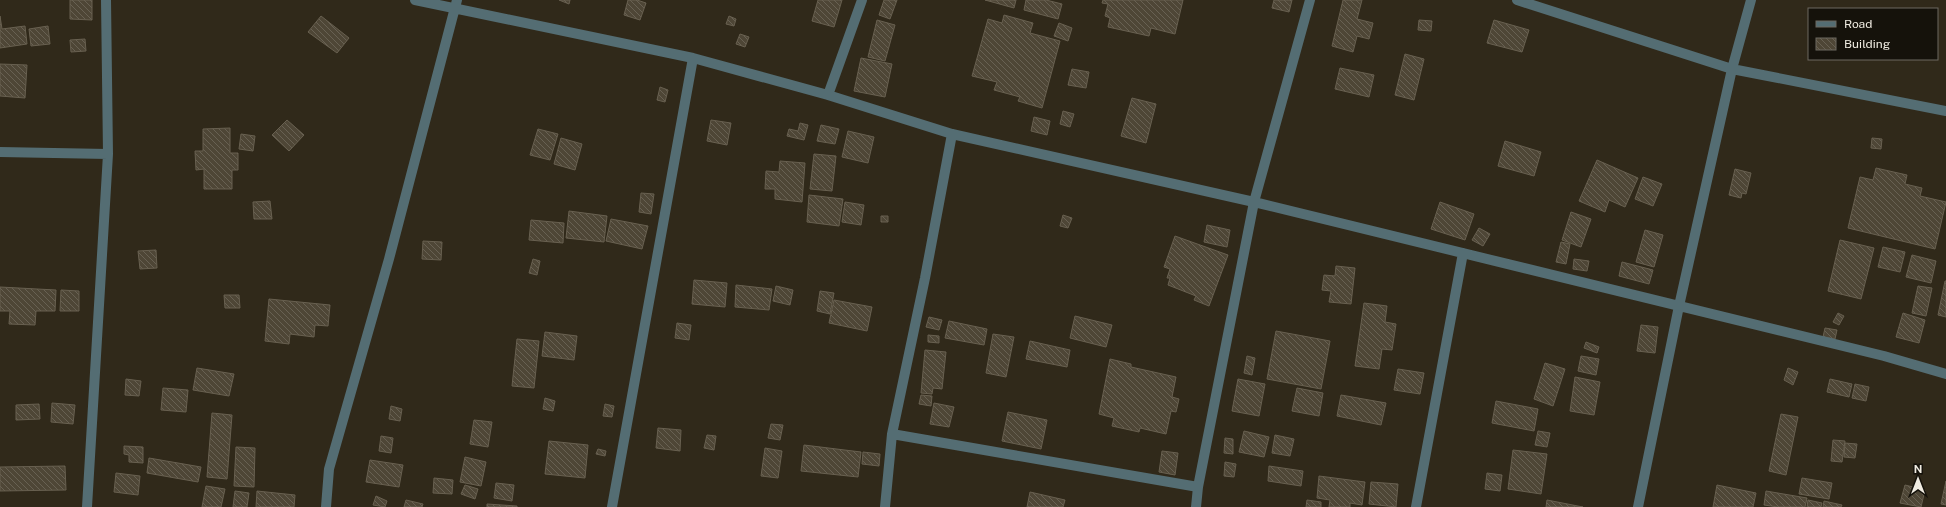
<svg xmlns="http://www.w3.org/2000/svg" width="1946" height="507" font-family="'Public Sans',sans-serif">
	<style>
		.building { fill: url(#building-back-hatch); stroke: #686050 }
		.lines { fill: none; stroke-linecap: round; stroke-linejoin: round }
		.minor { stroke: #546d73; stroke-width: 10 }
	</style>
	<defs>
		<pattern id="building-back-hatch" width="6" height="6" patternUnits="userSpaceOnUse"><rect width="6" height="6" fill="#4e4636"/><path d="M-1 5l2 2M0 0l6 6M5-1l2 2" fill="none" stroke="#686153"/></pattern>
	</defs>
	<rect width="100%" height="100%" fill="#30291a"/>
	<!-- building -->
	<path class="building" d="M70,0H92V20L70,19Z
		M559,0H570L569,4Z
		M628,0H637L646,3L640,20L624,15Z
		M818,0H842L834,27L812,21Z
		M884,0H897L890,19L879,15Z
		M985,0H1016L1014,8Z
		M1026,0H1046L1062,4L1058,19L1024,10Z
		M1103,0H1183L1175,34L1151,28L1149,36L1108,27L1110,18L1105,16L1108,4L1102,3Z
		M1274,0H1292L1289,12L1272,8Z
		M1343,0H1362L1357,19L1373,23L1369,39L1357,36L1353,52L1332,46Z
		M1004,15L1033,23L1030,33L1060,41L1042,108L1018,101L1020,97L994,90L997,82L972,76L988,19L1002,23Z
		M0,16L2,29L25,26L27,44L0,48Z
		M321,16L349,38L337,53L308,32Z
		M729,16L736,19L734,26L726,24Z
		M877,20L895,25L885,61L868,57Z
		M1419,20L1432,21L1431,31L1418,30Z
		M1494,20L1529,30L1522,52L1487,43Z
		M1059,23L1072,28L1068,41L1054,36Z
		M48,26L50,44L31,46L29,29Z
		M740,34L749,37L745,47L736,44Z
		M85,39L86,51L71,52L70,40Z
		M1405,54L1424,59L1414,100L1395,95Z
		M861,58L892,64L885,97L854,91Z
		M0,64L27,65L25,98L0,96Z
		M1340,68L1374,75L1369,97L1335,89Z
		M1072,69L1089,72L1086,88L1068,85Z
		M660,87L668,90L665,102L657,100Z
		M1132,98L1156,104L1146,143L1121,136Z
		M1063,111L1074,114L1070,127L1060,124Z
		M1034,117L1050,121L1047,135L1031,131Z
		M287,120L304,135L289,151L272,135Z
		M711,120L731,123L727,145L707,141Z
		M800,123L808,125L804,140L787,136L789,129L798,131Z
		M821,125L839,129L835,144L817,141Z
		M230,128V153H238V170H232V189H204V169L196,170L195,151H203V129Z
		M538,129L558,134L550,160L530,155Z
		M848,131L874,137L868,163L842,157Z
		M241,134L255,136L253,151L239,149Z
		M561,138L582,144L575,170L554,164Z
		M1872,138L1882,139L1881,149L1871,148Z
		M1505,141L1541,152L1534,176L1498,166Z
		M814,154L836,156L832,191L810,189Z
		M1597,160L1638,178L1625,207L1609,200L1605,212L1579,201Z
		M780,161L805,163L802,202L775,199V189H765L766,171L779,172Z
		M1876,168L1907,175L1905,184L1922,188L1920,196L1946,202L1935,249L1848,228L1860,177L1873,180Z
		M1735,169L1751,173L1746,194L1742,193L1741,198L1729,195Z
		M1643,177L1662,184L1653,206L1635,199Z
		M641,193L654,194L651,214L639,212Z
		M809,195L843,199L839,226L807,222Z
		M270,201L272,219H254L253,202Z
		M845,202L864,205L861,225L842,222Z
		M1440,202L1474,214L1465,240L1431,229Z
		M569,211L607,216L604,242L566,238Z
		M1571,212L1591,219L1581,247L1562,240Z
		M1063,215L1072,218L1068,228L1060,226Z
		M881,216H888V222H881Z
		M611,219L648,226L642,249L606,241Z
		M531,220L564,223L563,243L529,240Z
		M1207,225L1230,230L1227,247L1204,242Z
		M1479,228L1490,234L1483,246L1472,240Z
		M1645,230L1663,235L1654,267L1636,262Z
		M1175,236L1228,255L1209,306L1194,300L1196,296L1168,285L1170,278H1167L1170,269L1164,267Z
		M1840,240L1874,248L1861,299L1828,291Z
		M423,241L442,242L441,260L422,259Z
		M1561,242L1570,244L1566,264L1556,262Z
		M1883,247L1905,252L1900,272L1878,267Z
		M156,250L157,268L140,269L138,251Z
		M1912,255L1936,261L1931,283L1906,277Z
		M533,259L540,261L537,275L529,273Z
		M1574,259L1589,261L1587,271L1573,269Z
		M1622,262L1653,270L1649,284L1619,276Z
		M1336,266L1355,268L1351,304L1329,302L1331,291L1322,290L1324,275L1335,276Z
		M694,280L727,283L725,307L692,304Z
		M1945,281H1946V317L1938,315Z
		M736,285L772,289L769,310L735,307Z
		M776,286L793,290L790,305L773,301Z
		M1918,286L1932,288L1926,316L1912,313Z
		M0,287L56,290L55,311H36L35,325L9,324L10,311H0Z
		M61,290L79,291V311H60Z
		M820,291L834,293L830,314L817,311Z
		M224,295H239L240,308H225Z
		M269,299L330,305L328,326L315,325L314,337L290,334L289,344L265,341Z
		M834,300L872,307L867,331L829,323Z
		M1364,303L1387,306L1385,322L1396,324L1392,350L1382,349L1379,369L1355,366Z
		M1838,313L1844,316L1839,325L1833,322Z
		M1903,313L1925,320L1919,343L1896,337Z
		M1075,316L1112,325L1106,347L1070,338Z
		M929,317L942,320L939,330L926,327Z
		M949,321L987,329L984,345L945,338Z
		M677,323L691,325L689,340L675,338Z
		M1641,325L1658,327L1655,353L1637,351Z
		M1825,328L1837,330L1835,339L1823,337Z
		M1276,331L1330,341L1321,389L1267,379Z
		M545,332L577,336L574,360L542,356Z
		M993,334L1014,337L1006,377L986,373Z
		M928,335L939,336V343L928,342Z
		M517,339L539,341L534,388L512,386Z
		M1030,341L1070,350L1067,367L1026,359Z
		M1586,342L1599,347L1597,353L1584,348Z
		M925,350L946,352L942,389L933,388L932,394L921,393Z
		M1247,356L1255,358L1252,375L1244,373Z
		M1581,356L1599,359L1596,375L1578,371Z
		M1110,359L1131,364V367L1176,377L1172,397L1179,399L1176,412L1171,411L1166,434L1140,428L1139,432L1112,426L1114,418L1099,414Z
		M1545,363L1565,369L1553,406L1534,399Z
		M197,368L234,374L229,396L193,390Z
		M1788,368L1798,372L1793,385L1784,380Z
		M1398,369L1424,373L1420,394L1394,390Z
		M1575,377L1600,382L1594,415L1570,411Z
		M126,379L141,381L139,396L125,395Z
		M1238,379L1265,384L1259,416L1232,411Z
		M1830,379L1852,384L1849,397L1827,392Z
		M1855,384L1869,387L1866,401L1852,398Z
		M163,388L188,390L186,412L161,410Z
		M1297,388L1323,393L1319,416L1292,411Z
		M921,395L932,396L931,406L919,404Z
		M1341,395L1386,403L1381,425L1337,416Z
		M545,398L555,401L553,411L543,409Z
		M1496,401L1538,409L1534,431L1492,423Z
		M52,403L75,405L73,424L51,422Z
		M934,403L954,407L949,427L930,424Z
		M39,404L40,419L16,420V405Z
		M605,404L614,406L612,417L603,416Z
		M391,406L402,409L400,421L389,419Z
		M1008,412L1047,420L1041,449L1002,441Z
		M212,413L232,415L227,479L207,477Z
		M1781,414L1798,417L1786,475L1769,471Z
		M474,420L492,422L488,447L470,444Z
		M771,424L783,425L780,440L768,438Z
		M658,428L681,430L680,451L656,448Z
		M1244,431L1269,437L1264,457L1239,452Z
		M1538,431L1550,433L1547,447L1535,445Z
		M707,435L716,436L714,450L704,448Z
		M1275,435L1294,439L1290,456L1272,453Z
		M381,436L393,438L391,453L379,451Z
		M1225,438L1233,439V454L1224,453Z
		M1833,440L1845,441L1842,462L1831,461Z
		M549,441L588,445L585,478L545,474Z
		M1845,443L1857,444L1855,458L1844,457Z
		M804,445L861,452L858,477L801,471Z
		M124,446L143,447V463L129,462V455L124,454Z
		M236,447L255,448L254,487L234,486Z
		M765,448L782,451L778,478L761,476Z
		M598,449L606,451L605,456L596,454Z
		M1513,450L1547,454L1541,494L1508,489Z
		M1162,451L1178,453L1175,475L1159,472Z
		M863,452L880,454L879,466L862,464Z
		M465,457L486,462L481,486L460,482Z
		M149,458L201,467L198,482L147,473Z
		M370,460L403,465L399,487L366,482Z
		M1225,462L1236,464L1234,477L1224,476Z
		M65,466L66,490L0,491V467Z
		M1269,466L1303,471L1301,486L1268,481Z
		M116,473L140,476L138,495L114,492Z
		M1487,473L1502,475L1500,491L1485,489Z
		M1319,476L1365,482L1362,505L1350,503V507H1329L1330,500L1317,498Z
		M434,478L453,480L452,494L433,493Z
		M1802,478L1832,483L1829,499L1799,494Z
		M1946,481V505L1941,504Z
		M1371,482L1398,484L1396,507L1369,504Z
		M496,483L514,485L512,501L494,498Z
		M465,485L478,489L475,499L461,494Z
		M1717,485L1756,493L1753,507H1713Z
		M1905,485L1925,490L1921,507L1900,503Z
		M206,486L225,489L221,507H202Z
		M235,491L249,493L247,507H233Z
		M257,491L295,495L294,507H256Z
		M1766,491L1807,498L1805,507H1778L1764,505Z
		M1030,492L1065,500L1063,507H1027Z
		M376,496L387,501L385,507L373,505Z
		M406,500L423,504L422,507H404Z
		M1307,500L1321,502V507H1306Z
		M1547,500L1583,507H1546Z
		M1808,500L1822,503L1821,507H1807Z
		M1824,501L1842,505L1841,507H1823Z
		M487,504L517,506V507H487Z"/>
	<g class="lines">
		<!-- minor -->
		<path class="minor" d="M415,0L693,58L828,95L952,134L1254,202L1884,356L1946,374
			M1517,0L1732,69L1946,111
			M828,95L862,0
			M0,152L108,154
			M892,434L1198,487
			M87,507L108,154L106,0
			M326,507L329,469L389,259L457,0
			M612,507L693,58
			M885,507L892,434L925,278L952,134
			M1196,507L1198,487L1254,202L1310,0
			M1416,507L1463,253
			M1638,507L1679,306L1732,69L1751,0"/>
	</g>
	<!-- legend -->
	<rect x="1808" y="8" width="130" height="52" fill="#15120b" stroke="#6d6961"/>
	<rect x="1816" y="21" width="20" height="6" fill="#546d73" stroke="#6d6961"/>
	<text x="1844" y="28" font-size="12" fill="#f0ece2">Road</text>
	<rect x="1816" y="38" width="20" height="12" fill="url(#building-back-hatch)" stroke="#6d6961"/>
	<text x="1844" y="48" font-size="12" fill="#f0ece2">Building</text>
	<!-- north arrow -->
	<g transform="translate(1918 479)" stroke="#15120b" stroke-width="3" paint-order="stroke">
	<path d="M0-3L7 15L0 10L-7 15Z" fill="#f0ece2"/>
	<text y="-6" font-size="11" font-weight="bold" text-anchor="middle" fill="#f0ece2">N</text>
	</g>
</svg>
